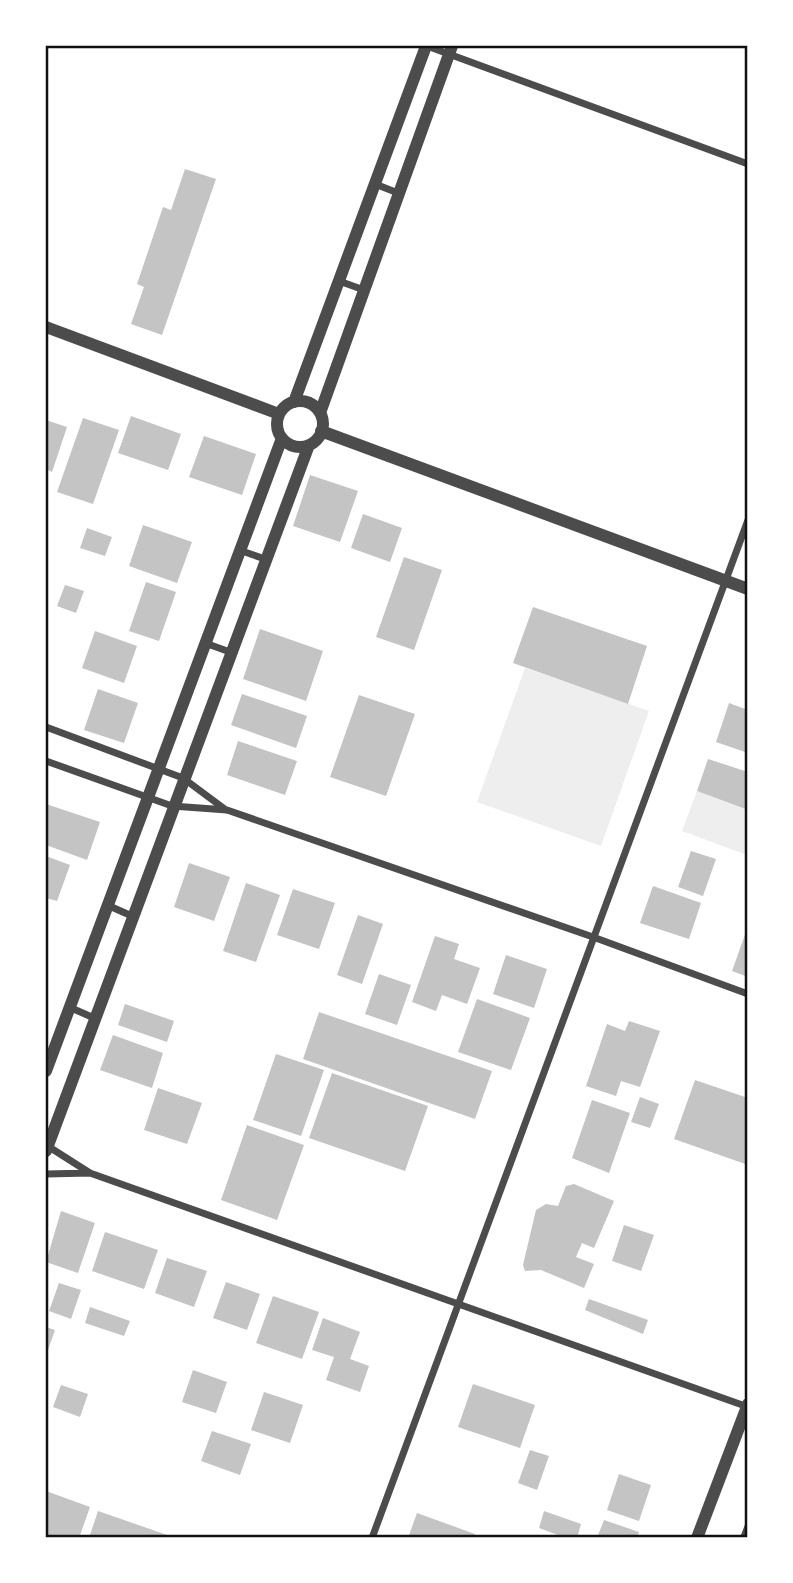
<svg xmlns="http://www.w3.org/2000/svg" width="793" height="1583" font-family="'Alegreya Sans',sans-serif">
	<style>
		.green { fill: #eee }
		.building { fill: #c4c4c4 }
		.lines { fill: none; stroke-linecap: round; stroke-linejoin: round }
		.pedestrian { stroke: #4c4c4c; stroke-width: 6 }
		.minor { stroke: #4c4c4c; stroke-width: 7 }
		.tertiary { stroke: #4c4c4c; stroke-width: 12 }
		.neatline { fill: none; stroke: #111; stroke-width: 2.5 }
	</style>
	<rect width="100%" height="100%" fill="#fff"/>
	<!-- green -->
	<path class="green" d="M525,668L649,711L601,846L477,802Z
		M697,791L747,810V855L682,831Z"/>
	<!-- building -->
	<path class="building" d="M185,169L216,179L162,335L131,324L144,287L137,284L163,207L171,210Z
		M131,416L181,434L168,470L118,453Z
		M83,418L119,430L93,504L57,492Z
		M46,420L67,427L52,472L46,469Z
		M204,436L256,454L242,495L189,477Z
		M310,475L358,491L340,542L293,526Z
		M363,514L402,528L390,562L351,548Z
		M143,525L192,542L177,583L129,566Z
		M87,528L112,537L105,556L80,548Z
		M404,557L442,570L414,650L376,637Z
		M146,582L176,592L159,641L129,631Z
		M65,585L84,591L76,613L57,606Z
		M533,607L647,646L628,704L513,663Z
		M260,629L323,651L306,701L243,679Z
		M95,631L137,646L124,683L82,668Z
		M98,689L138,703L124,743L84,730Z
		M242,694L307,716L296,748L231,725Z
		M359,695L415,714L386,796L330,777Z
		M729,703L748,710V753L716,742Z
		M238,741L297,761L285,795L227,775Z
		M708,759L748,772V810L697,791Z
		M46,804L100,822L87,860L46,845Z
		M691,851L716,859L703,896L678,887Z
		M46,856L70,865L57,901L46,898Z
		M189,863L230,877L214,921L174,907Z
		M246,883L280,895L256,962L223,951Z
		M653,886L701,903L689,939L640,923Z
		M293,889L335,903L319,949L277,935Z
		M358,915L383,924L362,984L337,975Z
		M747,929H748V977L732,971Z
		M435,936L459,944L454,959L480,968L467,1004L442,995L436,1011L412,1002Z
		M506,955L547,969L534,1008L493,994Z
		M379,974L411,985L397,1025L365,1014Z
		M477,999L530,1018L511,1070L458,1052Z
		M125,1004L174,1021L167,1042L118,1025Z
		M319,1012L492,1071L475,1119L303,1059Z
		M629,1021L660,1031L640,1087L621,1081L616,1096L586,1086L607,1024L625,1031Z
		M113,1035L163,1053L152,1088L100,1070Z
		M276,1054L324,1070L301,1136L253,1120Z
		M332,1073L428,1106L405,1171L309,1138Z
		M695,1080L748,1098V1165L674,1139Z
		M158,1088L202,1103L187,1144L144,1130Z
		M640,1097L659,1104L650,1128L631,1122Z
		M592,1100L630,1113L609,1173L572,1158Z
		M247,1125L304,1145L277,1220L221,1200Z
		M574,1184L614,1201L594,1248L582,1243L576,1257L594,1264L584,1288L541,1270L525,1271L523,1265L536,1210L546,1204L558,1206L566,1186Z
		M61,1211L95,1223L78,1273L46,1262Z
		M624,1225L654,1235L641,1271L612,1261Z
		M105,1232L158,1250L144,1289L92,1271Z
		M167,1258L207,1271L194,1307L155,1293Z
		M226,1282L260,1294L247,1330L213,1318Z
		M59,1283L81,1290L71,1319L49,1311Z
		M273,1296L319,1312L302,1359L256,1343Z
		M589,1299L648,1320L643,1334L585,1310Z
		M90,1307L130,1321L124,1336L85,1323Z
		M323,1318L360,1332L350,1359L369,1366L360,1392L326,1380L334,1357L312,1350Z
		M46,1327L55,1330L46,1356Z
		M193,1370L227,1382L216,1413L182,1402Z
		M473,1384L535,1405L520,1448L458,1427Z
		M61,1385L88,1394L80,1417L53,1407Z
		M264,1392L303,1405L290,1443L251,1430Z
		M212,1431L251,1444L240,1475L201,1461Z
		M530,1450L549,1456L537,1490L518,1483Z
		M619,1474L651,1485L639,1521L607,1510Z
		M46,1491L90,1507L79,1538H46Z
		M98,1511L173,1537V1538H89Z
		M544,1511L581,1524L577,1538H566L539,1528Z
		M417,1513L475,1534L474,1538H408Z
		M604,1520L639,1532L637,1538H597Z"/>
	<g class="lines">
		<!-- pedestrian -->
		<path class="pedestrian" d="M743,1538L748,1525"/>
		<!-- minor -->
		<path class="minor" d="M427,46L748,164
			M375,184L398,193
			M339,281L364,290
			M239,550L265,559
			M205,643L230,652
			M46,727L183,778L226,810
			M46,761L172,806L227,810L593,937L748,994
			M107,905L132,916
			M69,1007L94,1018
			M46,1145L90,1173L748,1407
			M46,1174L90,1173
			M372,1538L748,520"/>
		<!-- tertiary -->
		<path class="tertiary" d="M46,327L279,414
			M277 424a23 23 0 1 1 46 0a23 23 0 1 1-46 0Z
			M294,402L426,46
			M320,413L452,46
			M321,431L748,589
			M46,1071L282,438
			M46,1151L309,445
			M697,1538L748,1404"/>
	</g>
	<!-- border -->
	<rect width="793" height="1583" fill="none" stroke="#ffffff" stroke-width="94"/>
	<rect x="47" y="47" width="699" height="1489" class="neatline"/>
</svg>
